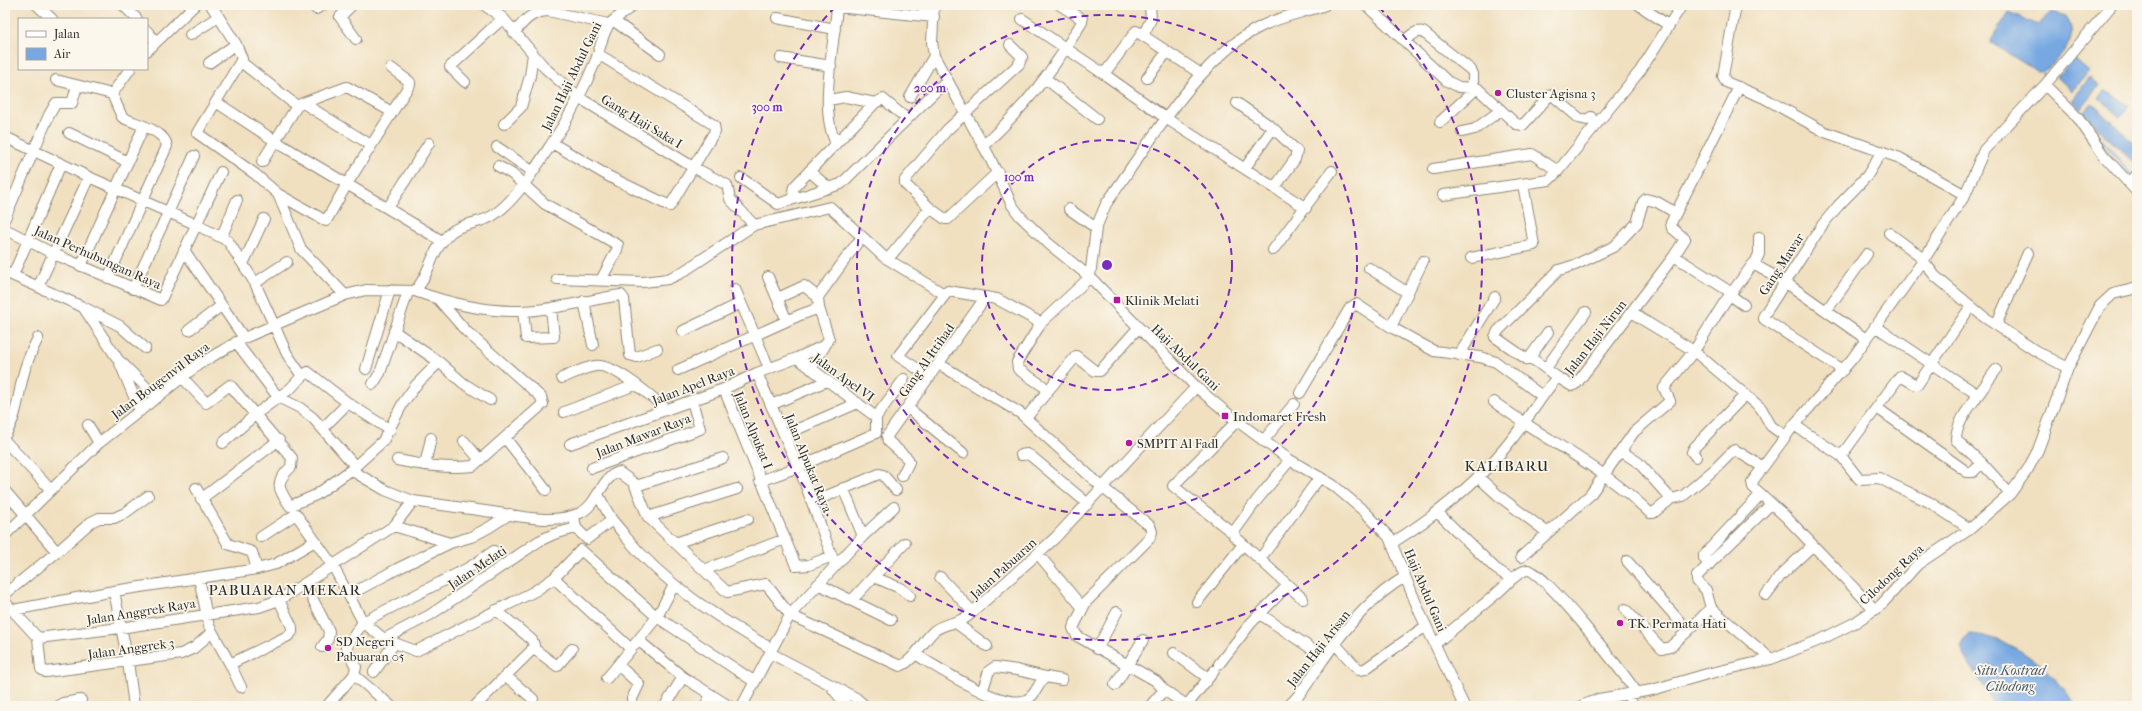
<svg xmlns="http://www.w3.org/2000/svg" width="2142" height="711" font-family="'IM FELL French Canon',serif">
	<style>
		.water { fill: #77a8e2; stroke: #516a86 }
		.lines { fill: none; stroke-linecap: round; stroke-linejoin: round }
		.stream { stroke: #77a8e2; stroke-width: 2.5 }
		.minor-casing { stroke: #8e8676; stroke-width: 12 }
		.minor { stroke: #fff; stroke-width: 10 }
		.ring { fill: none; stroke: #7b2cbf; stroke-width: 2; stroke-dasharray: 7 5 }
		.poi-dot { fill: #b5179e; stroke: #fbf7ec; stroke-width: 1.5 }
		.labels { text-anchor: middle; stroke-width: 3.5; stroke-linejoin: round; paint-order: stroke }
		.street-label { font-size: 13px; fill: #2b2b2b; stroke: #fbf7ec }
		.poi-label { font-size: 13px; fill: #2b2b2b; stroke: #fbf7ec; text-anchor: start }
		.water-label { font-size: 14px; font-style: italic; fill: #46576b; stroke: #fbf7ec }
		.quarter-label { font-size: 15px; letter-spacing: 1px; fill: #2b2b2b; stroke: #fbf7ec }
		.centre { fill: #7b2cbf; stroke: #fbf7ec; stroke-width: 2 }
		.ring-label { font-size: 12px; text-anchor: middle; font-weight: bold; fill: #7b2cbf; stroke: #fbf7ec; stroke-width: 3.5; stroke-linejoin: round; paint-order: stroke }
	</style>
	<rect width="100%" height="100%" fill="#fbf7ec"/>
	<filter id="ink" filterUnits="userSpaceOnUse"><feTurbulence type="fractalNoise" baseFrequency=".025" numOctaves="2"/><feDisplacementMap in="SourceGraphic" scale="8" xChannelSelector="R" yChannelSelector="G"/><feConvolveMatrix kernelMatrix="1 2 1 2 8 2 1 2 1" color-interpolation-filters="sRGB"/></filter>
	<filter id="wash" filterUnits="userSpaceOnUse"><feTurbulence type="fractalNoise" baseFrequency=".012" numOctaves="4" result="noise"/><feDisplacementMap in="SourceGraphic" scale="16" xChannelSelector="R" yChannelSelector="G"/><feGaussianBlur stdDeviation="0.9" result="paint"/><feColorMatrix in="noise" values="0 0 0 0 0 0 0 0 0 0 0 0 0 0 0 0 0 1.4 0 .05"/><feComposite in="paint" operator="in"/></filter>
	<g filter="url(#wash)">
		<rect width="100%" height="100%" fill="#f0e0c0"/>
		<!-- water -->
		<path class="water" d="M2009,12L2038,25L2052,12L2066,16C2077,34 2070,46 2056,61C2050,67 2046,71 2038,72L1990,42Z
			M2074,59L2089,72L2072,91L2057,77Z
			M2089,78L2099,85L2081,109L2072,101Z
			M2105,90L2129,106L2120,117L2098,98Z
			M2092,103L2137,146L2136,165L2083,113Z
			M1970,634C2008,635 2058,672 2075,706H1993C1987,685 1969,669 1961,647L1965,639Z"/>
		<g class="lines">
			<!-- stream -->
			<path class="stream" d="M2042,72L2045,79
				M2089,125L2132,176"/>
		</g>
	</g>
	<g filter="url(#ink)">
		<g class="lines">
			<!-- minor casing -->
			<g class="minor-casing">
				<path id="minor" d="M37,5L52,19
					M123,5L137,19
					M211,5L236,44L242,59L197,133L255,174L278,194L301,249L345,295
					M352,5L340,17L356,39
					M484,5L503,18L545,68L578,97L693,167L727,185L730,199L754,225
					M934,5L932,42L934,56L990,158L1012,205L1020,216L1049,244L1090,277L1196,387L1237,421L1290,460L1333,485L1365,512L1389,537L1420,613L1464,706
					M1366,5L1447,81L1459,87L1477,88L1516,124L1523,125L1549,96L1552,95L1579,118L1587,120L1591,117
					M1639,5L1668,25
					M1736,5L1723,76L1726,82L1764,98L1825,132L1900,158L1965,195L1923,261L1852,359L1794,425L1752,482L1753,487L1786,517L1875,610
					M837,7L934,17
					M316,9L323,5
					M924,16V5
					M777,18L835,29
					M1022,19L1104,74L1167,119L1306,208
					M614,21L660,54
					M147,31L156,42
					M514,33C525,20 531,12 548,11L608,24
					M190,35L218,17
					M1143,36L1151,19L1150,5
					M1404,41C1410,36 1416,30 1423,32L1471,70L1473,74V87
					M147,51L195,5
					M781,58L831,66
					M241,62L297,106L303,103L371,145
					M209,63L236,44
					M1104,74L1136,31L1201,74
					M1147,78L1167,52
					M1046,79L1097,119
					M56,80L112,94L130,69
					M465,82L450,67L503,18
					M2045,85L2112,5
					M910,97L934,56
					M828,100L846,97L875,103
					M216,102L275,141L442,241
					M303,103L347,87L392,112
					M1237,103L1273,128L1297,151L1295,159L1275,187
					M1440,122L1477,88
					M504,124L521,107L530,76L533,54
					M1462,132L1475,129L1501,110
					M69,133L128,162
					M5,137L89,177L195,224L228,241L255,283L287,354L302,376
					M552,143L610,177L670,206L715,131L714,125L598,54
					M836,143C818,109 835,44 837,5
					M983,146C1026,106 1052,72 1082,22V19L1060,5
					M497,147L532,171
					M262,162L297,106
					M498,166L512,174L545,204L618,245L617,250L601,280
					M1245,168L1273,128
					M1433,169L1532,154L1558,171L1640,71L1682,5
					M809,171L829,188
					M741,178L778,204L841,184L946,81
					M2129,182L2137,175
					M278,194L326,221L347,184L410,84V82L391,68
					M1443,195L1549,180L1558,171
					M1965,195L1984,150L2045,85L2078,118L2104,156L2137,192
					M796,198L793,191L794,187L875,103L883,99L907,119
					M388,208L429,143
					M930,208L905,184V180L947,130L1019,64L1022,57L1010,45
					M1069,209L1096,228
					M5,218L49,115L56,103H72L77,86
					M5,229L54,254L161,300L221,172
					M1889,233L1919,255L1935,276L1984,317L2036,351L2068,368
					M222,236L237,200
					M184,250L244,338
					M1273,250L1332,171
					M1674,256L1732,293
					M1471,258L1534,245L1523,184
					M888,259L930,208L945,219H948L998,172
					M1755,263L1759,254V237
					M243,264L264,219
					M81,266L144,126
					M1369,268L1408,293
					M5,272L83,307L119,361L140,411
					M13,275L61,164
					M768,277L787,321
					M1090,277L1096,228L1106,204C1146,148 1201,54 1264,25C1283,16 1305,12 1325,5
					M108,278L167,146C164,129 134,124 122,117L112,94
					M557,279L643,282L668,279L681,273L754,225L830,207L884,257L944,294
					M255,283L287,262
					M38,287L89,177
					M133,289L194,156
					M735,289L769,368
					M415,291C448,303 487,312 522,311C555,310 588,300 621,295L624,299L630,355L637,357L657,349
					M1730,295L1744,305
					M818,297L857,243
					M778,298L804,286L818,297L819,308L829,339L811,369
					M584,301L593,345
					M85,308L120,326L145,348
					M523,311L526,338L554,337L551,308
					M1632,311L1640,318L1694,351L1761,408L1771,426L1785,436
					M1826,311L1867,254
					M1996,325L2028,253
					M1875,326L1978,395C1969,408 1956,423 1956,440L1982,463
					M1391,327L1423,261
					M189,330L221,306
					M394,331L439,362L463,383L490,400
					M683,331L741,303
					M1548,332L1528,360H1534L1557,377
					M236,342L278,397L300,408L313,418L355,466
					M1459,355L1495,297
					M797,358L876,417
					M1528,360L1495,337L1498,331L1559,270L1575,265L1615,246L1637,223L1643,202L1646,199L1657,202L1676,213
					M122,363L157,398
					M939,364L1020,413L1102,487L1150,526L1152,532L1149,539L1086,602L1073,628L1077,636L1156,681L1164,690
					M1546,368L1586,312
					M366,369L390,290
					M678,370L800,315L819,308
					M1843,370L1764,319V315L1823,224L1838,206L1867,176L1882,151
					M757,373L803,478L834,562
					M182,377L206,403L230,385L292,458L291,467C274,483 278,488 290,506L316,495L351,470L383,441L403,403L416,385L439,362
					M930,377L898,356L948,291L997,299L1041,323
					M562,378C572,374 584,368 595,366C614,363 652,397 666,409
					M373,384L380,373L408,292
					M1043,386L1018,369L1017,362L1041,323L1090,277
					M724,389L796,566L809,565L832,556
					M1300,393L1350,308L1356,304L1391,327L1434,351L1480,357L1496,362L1542,396
					M1978,395L1996,370
					M1494,402C1546,440 1604,468 1650,513H1653L1671,499L1683,496L1716,468L1733,451L1735,450L1763,467
					M771,405L827,381
					M908,408L963,453
					M1877,408L1967,472H1973L1982,463L2010,494
					M564,412L635,385
					M876,417L904,379
					M1026,418L1076,356L1095,371H1100L1138,328
					M88,425L99,443
					M1794,425L1841,456L1859,479L1879,478L1891,484L1929,502L1970,529
					M323,428L348,403
					M5,435C17,417 18,396 23,376C26,363 32,350 38,338
					M784,435L858,403
					M506,439L546,490
					M5,441L50,489
					M464,441L480,460
					M1263,441L1294,404
					M223,443L256,414L291,388L302,376L308,372L348,403L390,430
					M570,444L724,389L757,373L797,358L823,346
					M1621,451L1639,463L1671,499
					M1021,455L1027,454L1031,456L1088,504
					M1841,456L1900,376L1916,385L1918,384L1971,306
					M1696,457L1692,452L1694,448L1745,395
					M397,460C422,465 447,469 473,466L543,404L541,397L466,331L438,299
					M425,465L431,438
					M592,468L700,429L692,401
					M351,470L385,490L413,501
					M902,476L909,462L908,459L888,441L887,436L985,298
					M1478,477L1499,496L1548,533
					M760,481L798,467L876,433V417
					M636,486L723,458
					M196,488L228,544L252,552L257,569
					M843,488L863,536
					M5,491L57,552
					M598,495L612,520L623,533
					M201,499L279,440
					M812,502L879,474L883,475L896,490
					M1437,512L1496,569L1512,579
					M648,517L737,489
					M394,526L450,543
					M576,528L587,539L612,520
					M1233,533L1173,486L1237,421
					M5,535L99,443L199,364L244,338L345,295L366,290L415,291C430,275 430,252 448,235C459,223 479,224 492,216C515,202 537,166 552,143C569,118 584,89 596,60C600,49 602,36 608,26C610,21 628,11 633,5
					M624,535C665,585 717,617 772,649
					M261,537L296,514L333,566L363,622L384,639L416,651L535,591L554,578L631,649L607,678
					M675,543L748,519
					M1242,543L1303,599
					M1392,543C1437,515 1479,482 1512,439C1528,419 1541,397 1557,377L1572,386L1577,383L1674,256L1685,239L1672,228L1671,223L1739,87
					M1038,554L1082,607
					M1521,557L1590,495L1634,432L1670,401L1664,388L1694,351L1724,303L1753,264L1785,282L1866,339
					M1260,559L1320,477
					M1627,561L1688,631L1711,608
					M1709,565L1704,558V555L1761,494
					M704,570L785,539
					M874,577L900,588L910,596
					M940,577L973,612
					M199,578L209,626L230,664L288,636L292,632V627L279,600
					M554,578L581,550L657,617L755,682
					M305,584L329,631L328,639L322,647
					M818,584L891,620
					M114,591L128,662L134,706
					M5,594L57,552L91,522L99,518H114L125,513L148,496
					M349,595L397,569L450,543L471,537L488,528L510,514
					M1766,595L1781,575L1813,545
					M852,600L905,543
					M5,602L38,638L41,669L46,672L181,654L194,648L211,633
					M1197,602L1241,547L1242,543L1234,536L1233,533L1257,500L1290,460
					M1625,609L1662,649L1670,647L1688,631
					M13,610L114,591L257,569L276,564L315,541
					M1260,614L1309,647L1323,660
					M956,623L987,646
					M38,638L120,628L259,607L279,600L394,526L413,501C439,505 466,508 492,512C520,516 553,525 580,513C598,505 601,477 619,472L634,483L648,517L727,592L766,584L790,615L900,666C915,660 922,642 934,631C943,623 958,624 968,616L1055,538L1196,387
					M384,639L430,615L539,541L554,534L576,528L574,516
					M638,640L683,677L729,706
					M635,644L657,617L674,585
					M1335,644L1359,670L1365,669L1426,626
					M1435,644C1455,627 1476,611 1496,594C1506,586 1515,573 1527,570C1540,566 1626,676 1637,693
					M533,648L557,666L572,649
					M1097,649L1117,612
					M770,653L856,698L865,706
					M1174,653L1208,678
					M915,654C937,667 1001,710 1026,700C1037,695 1037,683 1046,677L1062,680
					M1771,659L1711,608L1706,590L1697,581V576L1771,504
					M230,664L241,687
					M1219,664L1251,623L1288,585
					M618,665L639,684L632,699
					M374,672L394,644
					M354,675L391,706
					M506,676L533,699
					M1115,685L1143,640
					M833,689L847,706
					M982,692L989,671L995,667L1017,670L1046,677
					M1628,694L1633,706
					M1187,705L1214,671
					M57,706L63,703L81,700
					M327,706L354,675L356,667L346,648L363,622L470,567L494,551
					M475,706L531,651L534,645L532,640L496,610
					M665,706L683,677
					M705,706L711,695
					M742,706L790,615L863,536L894,507
					M1150,706L1164,690L1188,706
					M1288,706C1303,694 1312,675 1323,660C1345,628 1372,596 1405,577
					M1581,706L1599,699L1652,690L1707,674L1771,659L1820,640L1856,622L1881,605L1918,564L1970,529L2010,494L2028,469L2038,450L2068,368L2100,306L2113,294L2137,288"/>
			</g>
			<!-- minor -->
			<use href="#minor" class="minor"/>
		</g>
	</g>
	<!-- distance rings -->
	<g class="ring">
		<circle cx="1107" cy="265" r="125"/>
		<circle cx="1107" cy="265" r="250"/>
		<path d="M1379 7A375 375 0 1 1 835 7"/>
	</g>
	<!-- markers -->
	<g class="poi-dot">
		<circle cx="1498" cy="93" r="4"/>
		<rect x="1113" y="296" width="8" height="8" rx="2"/>
		<rect x="1221" y="412" width="8" height="8" rx="2"/>
		<circle cx="1129" cy="443" r="4"/>
		<circle cx="1620" cy="623" r="4"/>
		<circle cx="328" cy="648" r="4"/>
	</g>
	<g class="labels">
		<!-- street labels -->
		<g class="street-label">
			<text transform="translate(571 76) rotate(-64)" y="5">Jalan Haji Abdul Gani</text>
			<text transform="translate(642 121) rotate(31)" y="5">Gang Haji Saka I</text>
			<text transform="translate(98 257) rotate(24)" y="5">Jalan Perhubungan Raya</text>
			<text transform="translate(1781 264) rotate(-57)" y="5">Gang Mawar</text>
			<text transform="translate(1595 337) rotate(-52)" y="5">Jalan Haji Nirun</text>
			<text transform="translate(1186 357) rotate(44)" y="5">Haji Abdul Gani</text>
			<text transform="translate(926 360) rotate(-55)" y="5">Gang Al-Ittihad</text>
			<text transform="translate(844 377) rotate(36)" y="5">Jalan Apel VI</text>
			<text transform="translate(160 380) rotate(-37)" y="5">Jalan Bougenvil Raya</text>
			<text transform="translate(693 385) rotate(-21)" y="5">Jalan Apel Raya</text>
			<text transform="translate(754 430) rotate(68)" y="5">Jalan Alpukat I</text>
			<text transform="translate(643 435) rotate(-21)" y="5">Jalan Mawar Raya</text>
			<text transform="translate(809 463) rotate(68)" y="5">Jalan Alpukat Raya</text>
			<text transform="translate(477 567) rotate(-34)" y="5">Jalan Melati</text>
			<text transform="translate(1003 568) rotate(-42)" y="5">Jalan Pabuaran</text>
			<text transform="translate(1891 574) rotate(-43)" y="5">Cilodong Raya</text>
			<text transform="translate(1426 590) rotate(67)" y="5">Haji Abdul Gani</text>
			<text transform="translate(141 611) rotate(-9)" y="5">Jalan Anggrek Raya</text>
			<text transform="translate(131 648) rotate(-8)" y="5">Jalan Anggrek 3</text>
			<text transform="translate(1318 648) rotate(-52)" y="5">Jalan Haji Arisan</text>
		</g>
		<!-- poi labels -->
		<g class="poi-label">
			<text x="1506" y="98">Cluster Agisna 3</text>
			<text x="1125" y="305">Klinik Melati</text>
			<text x="1233" y="421">Indomaret Fresh</text>
			<text x="1137" y="448">SMPIT Al Fadl</text>
			<text x="1628" y="628">TK. Permata Hati</text>
			<text x="336" y="646">SD Negeri<tspan x="336" dy="15">Pabuaran 05</tspan></text>
		</g>
		<!-- water labels -->
		<g class="water-label">
			<text x="2010" y="675">Situ Kostrad<tspan x="2010" dy="16">Cilodong</tspan></text>
		</g>
		<!-- quarter labels -->
		<g class="quarter-label">
			<text x="1507" y="471">KALIBARU</text>
			<text x="285" y="595">PABUARAN MEKAR</text>
		</g>
	</g>
	<circle cx="1107" cy="265" r="6" class="centre"/>
	<g class="ring-label">
		<text x="930" y="92">200 m</text>
		<text x="767" y="111">300 m</text>
		<text x="1019" y="181">100 m</text>
	</g>
	<!-- margin -->
	<rect width="2142" height="711" fill="none" stroke="#fbf7ec" stroke-width="20"/>
	<!-- legend -->
	<rect x="18" y="18" width="130" height="52" fill="#fbf7ec" stroke="#a8a59f"/>
	<rect x="26" y="31" width="20" height="6" fill="#ffffff" stroke="#a8a59f"/>
	<text x="54" y="38" font-size="12" fill="#2b2b2b">Jalan</text>
	<rect x="26" y="48" width="20" height="12" fill="#77a8e2" stroke="#a8a59f"/>
	<text x="54" y="58" font-size="12" fill="#2b2b2b">Air</text>
</svg>
